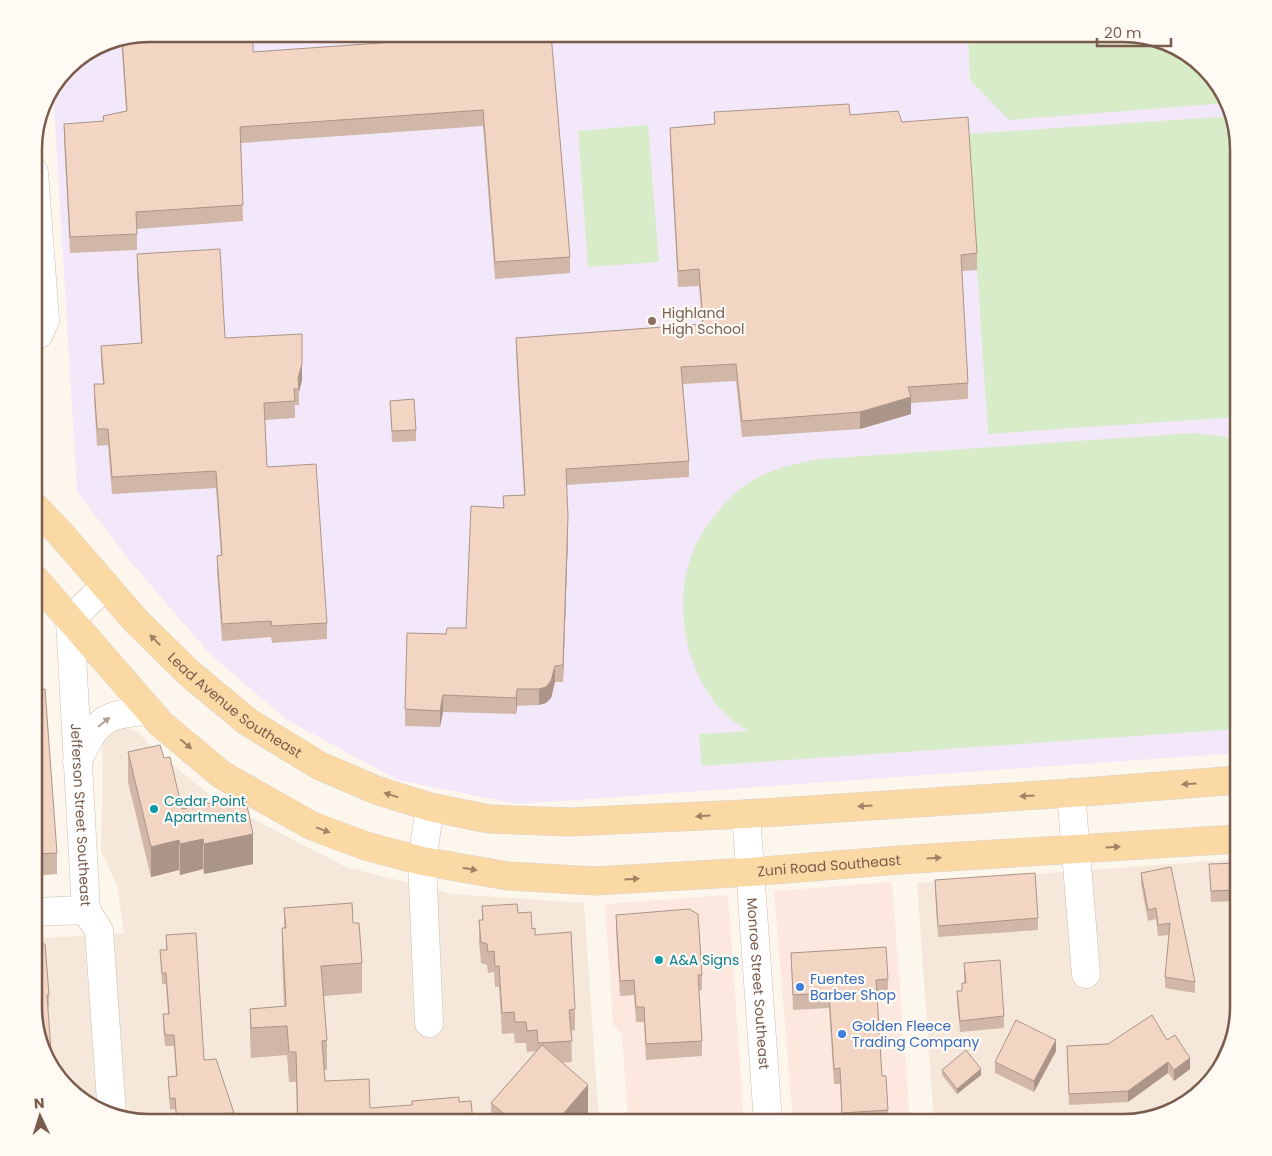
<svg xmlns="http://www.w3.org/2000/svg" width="1272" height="1156" viewBox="0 0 1272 1156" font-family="Poppins,sans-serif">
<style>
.residential{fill:#f5e8da}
.commercial{fill:#fde8e0}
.education{fill:#f3e8fa}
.green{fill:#d8ecc9}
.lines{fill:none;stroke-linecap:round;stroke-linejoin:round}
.minor-casing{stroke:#d1beb0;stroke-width:29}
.major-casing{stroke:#dad1cd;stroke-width:29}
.minor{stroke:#fff;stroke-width:28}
.major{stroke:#fbd9a5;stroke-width:28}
.wall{fill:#d1b7a8}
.shaded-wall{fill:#aa9588}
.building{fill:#f3d5c3;stroke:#aa9588}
.oneway{fill:#a18267}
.oneway2{fill:#af9d94}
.education-dot{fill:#8d6e63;stroke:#fffaf3;stroke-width:2}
.culture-dot{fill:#0f9aa8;stroke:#fffaf3;stroke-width:2}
.shop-dot{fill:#3f7fe0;stroke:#fffaf3;stroke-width:2}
.labels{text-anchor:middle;stroke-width:4.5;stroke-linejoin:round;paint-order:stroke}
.education-label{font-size:14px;fill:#785e54;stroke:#fffaf3;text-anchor:start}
.street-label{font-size:14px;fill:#7a5c4d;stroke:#fffaf3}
.culture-label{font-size:14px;fill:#0d838f;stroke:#fffaf3;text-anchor:start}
.shop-label{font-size:14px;fill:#366cbe;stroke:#fffaf3;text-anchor:start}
.rim{fill:none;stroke:#7a5c4d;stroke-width:2.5}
</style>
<rect width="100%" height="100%" fill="#fdf6ec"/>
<g class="residential">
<path d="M124,726L138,732L153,749L215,799L346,867L453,894L584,903L599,1122H149L105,1113L68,1089L43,1051L34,1014V939L124,933L117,885L101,851L103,764L102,746L108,733Z"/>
<path d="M1238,859V1014L1229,1051L1205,1088L1167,1113L1122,1122H934L917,883Z"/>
</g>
<g class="commercial">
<path d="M892,882L910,1122H793L774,891Z"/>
<path d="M728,895L744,1122H628L622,1035L613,1024L605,904Z"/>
</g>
<path class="education" d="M150,34H1123L1167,43L1204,67L1229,105L1238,150V753L518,804L398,780L287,720L210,654L129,560L77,492L53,90L73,63L106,42Z"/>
<g class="green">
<path d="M968,34H1123L1167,43L1204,67L1228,103L1009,120L970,80Z"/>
<path d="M1232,116L1238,150V417L988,434L968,134Z"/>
<path d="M648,125L659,262L588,267L578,131Z"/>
<path d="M1193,433L1226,437L1238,441V729L702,766L699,734L748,731C743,727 737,724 732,720C684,680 669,599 697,543C707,523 722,505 739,490C761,471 792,464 820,459Z"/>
</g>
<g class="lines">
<defs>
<g id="minor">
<path d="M34,336L39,334L45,320L34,172"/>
<path id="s1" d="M105,586L70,620L86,910L99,931L112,1115"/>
<path d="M77,762C98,719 102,714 150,711"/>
<path d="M1071,793L1086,974"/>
<path id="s2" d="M746,814L768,1122"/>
<path d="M34,912L86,910"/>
<path d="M429,1023L422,861L430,807"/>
</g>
<g id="major">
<path id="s3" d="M34,506L59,532L136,621L189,673L248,722L320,766L376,790L430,807L489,819L569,822L746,814L1071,793L1238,780"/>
<path id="s4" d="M34,578L161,724L222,775L312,826L366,846L422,861L508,876L595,881L750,872L899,860L1238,839"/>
</g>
</defs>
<use href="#minor" class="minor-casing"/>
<use href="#major" class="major-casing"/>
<use href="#minor" class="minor"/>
<use href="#major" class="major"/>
</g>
<g class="wall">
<path d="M150,34L245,39L253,52L477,36V34H551L570,257V273L495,279L483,126L241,143L243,221L137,229V250L70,253L64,140V124L103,121V116L126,111L121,39Z"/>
<path d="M714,112L850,115L902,122L977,253V270L962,271L968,383V399L911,403V414L860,429L742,437L736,381L683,384L689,461V477L566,485L568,534L563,682H555L551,698L546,703L539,705L517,706L516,714L443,712L440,727L405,726V709L446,634L466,628L503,508V496L524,495L516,354V338L702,324L699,286L678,287L670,144V128L714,124Z"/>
<path d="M137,254L225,338L302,380L299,392V405H295V418L265,420L267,467L327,623V639L272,643L271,637L222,641L217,572V556H221L216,488L112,494L108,445L97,446L94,400V384H103L101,362V346L141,344L137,270Z"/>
<path d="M390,401L416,430V441L392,442Z"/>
<path d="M34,690L57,853V874L34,876Z"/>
<path d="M128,752L164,758L182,809L231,804L253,864L204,874L203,869L180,875L179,870L151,877L128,782Z"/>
<path d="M1238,863V901L1211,902L1209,864Z"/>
<path d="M1171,867L1195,982V993L1165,988V977L1169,935L1158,936L1156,919L1148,921L1141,884V873Z"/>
<path d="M935,880L1038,918V930L938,937L935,891Z"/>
<path d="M482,906L518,913L532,929L575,1009V1030L571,1031L572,1062L562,1063L588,1115L582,1122H491V1103L536,1051L527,1052L526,1043H515L514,1033L502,1034L499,987H495L494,972L488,973L487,965L481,963L479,941V920H482Z"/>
<path d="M284,908L353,923L362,963V993L324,996L327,1040V1070H324L325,1081L370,1108L459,1102L473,1122H297L296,1082H289L287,1055L251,1058L250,1039V1009L284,1006L282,958V928H284Z"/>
<path d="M616,915L702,975V990L699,991L702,1041V1056L646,1060L644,1022H636L634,995L620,996L616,930Z"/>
<path d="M166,935L204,1060L234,1113V1122H176L175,1109L170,1110L168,1077L176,1076L174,1046H165L163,1025V1014H168L166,984H162L160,950H166Z"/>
<path d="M34,944L49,995V1006H48Z"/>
<path d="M791,953L888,979V995H877L882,1076L888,1110V1122H842L840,1084H834L829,1008L793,1010Z"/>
<path d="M964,963L1004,1016V1028L960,1032L957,1002V991H962V983H964Z"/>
<path d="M1167,1040L1190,1069L1174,1081L1168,1073L1128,1102L1069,1105L1067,1046L1108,1044Z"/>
<path d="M1056,1051L1034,1092L995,1073V1062Z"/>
<path d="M1229,1051L1211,1078H1210V1072Z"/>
<path d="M942,1070L981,1075L957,1094L942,1075Z"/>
</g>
<g class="shaded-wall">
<path d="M302,334V380L299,392L298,378Z"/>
<path d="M911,397V414L860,429V412Z"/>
<path d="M568,517V534L563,682V665Z"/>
<path d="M555,666V682L551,698L546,703L539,705V689Z"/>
<path d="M517,689V706L516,714V698Z"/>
<path d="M443,695V712L440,727V711Z"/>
<path d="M253,834V864L204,874V844Z"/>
<path d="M203,839V869L180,875V844Z"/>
<path d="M179,840V870L151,877V847Z"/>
<path d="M1056,1040V1051L1034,1092V1081Z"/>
<path d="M1190,1058V1069L1174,1081V1070Z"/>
<path d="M1168,1062V1073L1128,1102V1091Z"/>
<path d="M981,1069V1075L957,1094V1089Z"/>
<path d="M588,1085V1115L582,1122H556Z"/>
</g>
<g class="building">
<path d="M150,34H245V39L253,37V52L478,36L477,34H551L570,257L495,262L483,110L240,127L243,205L136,212L137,234L70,237L64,124L104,121L103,116L127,111L122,39Z"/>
<path d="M849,104L850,115L898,111L902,122L968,117L977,253L961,255L968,383L908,387L911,397L860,412L742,421L736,364L681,367L689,461L566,469L568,517L563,665L555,666L551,681L546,687L539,689H517L516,698L443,695L440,711L405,709L407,633L446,634L447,628H466L471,506L504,508L503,496L525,495L516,338L703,324L699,269L678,271L670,128L715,124L714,112Z"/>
<path d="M220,249L225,338L302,334V364L298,378L299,389H294L295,401L264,403L267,467L316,464L327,623L272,626L271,621L222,624L217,556L222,555L216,471L112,477L108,429H97L94,384H104L101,346L142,343L137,254Z"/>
<path d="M414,399L416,430L392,431L390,401Z"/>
<path d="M45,689L57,853L34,854V690Z"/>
<path d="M160,745L164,758L170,757L182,809L230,799L231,804L246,801L253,834L204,844L203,839L180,844L179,840L151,847L128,752Z"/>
<path d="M1238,863V890L1211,891L1209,864Z"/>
<path d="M1171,867L1195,982L1165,977L1170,923L1158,925L1156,908L1148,910L1141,873Z"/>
<path d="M1035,873L1038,918L938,926L935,880Z"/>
<path d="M352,903L353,923H359L362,963L321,966L327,1040L322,1041L325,1081L369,1079L370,1108L412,1105V1101L459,1097V1102L471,1101L473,1122H298L296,1052H289L287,1026L251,1028L250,1009L286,1006L282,928H286L284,908Z"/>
<path d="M517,904L518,913L531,912L532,929L535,928V935L571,932L575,1009L569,1010L572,1041L538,1043L537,1030L527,1031L526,1022H515L514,1012L502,1013L499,966H495L494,951L488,952L487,944L481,942L479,920H483L482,906Z"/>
<path d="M689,909L698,914L702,975H698L702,1041L646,1044L644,1007H636L634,980L620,981L616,915Z"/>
<path d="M196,933L204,1060L216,1059L234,1113L207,1114L208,1122H177L175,1098L170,1099L168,1077L177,1076L174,1035H165L163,1014H169L166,973H162L160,950H167L166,935Z"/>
<path d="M34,944H45L49,995H47L52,1065L43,1051L34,1014Z"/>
<path d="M886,947L888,979L876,980L882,1076H886L888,1110L842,1113L840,1068L834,1069L829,993L793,995L791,953Z"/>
<path d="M1000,960L1004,1016L960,1021L957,991H962V983H966L964,963Z"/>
<path d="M1152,1015L1167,1040L1175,1035L1190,1058L1174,1070L1168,1062L1128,1091L1069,1094L1067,1046L1108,1044Z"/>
<path d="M1016,1020L1056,1040L1034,1081L995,1062Z"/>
<path d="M1226,1035L1232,1038L1229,1051L1214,1074L1210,1072Z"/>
<path d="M542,1045L588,1085L556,1122H514L491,1103Z"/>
<path d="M966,1050L981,1069L957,1089L942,1070Z"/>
</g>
<defs><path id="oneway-solid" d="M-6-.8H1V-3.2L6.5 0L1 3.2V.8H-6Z" transform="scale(1.25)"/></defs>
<g class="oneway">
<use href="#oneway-solid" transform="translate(155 640) rotate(-135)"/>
<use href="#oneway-solid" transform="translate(186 744) rotate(40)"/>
<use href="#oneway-solid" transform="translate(1189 784) rotate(176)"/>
<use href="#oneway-solid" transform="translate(391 795) rotate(-163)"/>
<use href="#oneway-solid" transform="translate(1027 796) rotate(176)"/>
<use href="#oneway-solid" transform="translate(865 806) rotate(176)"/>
<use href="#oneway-solid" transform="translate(703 816) rotate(177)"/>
<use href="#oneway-solid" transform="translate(323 830) rotate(20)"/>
<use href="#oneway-solid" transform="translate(1113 847) rotate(-4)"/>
<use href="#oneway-solid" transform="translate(934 858) rotate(-4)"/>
<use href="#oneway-solid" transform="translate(470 869) rotate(10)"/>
<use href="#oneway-solid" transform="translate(632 879) rotate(-3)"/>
</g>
<use class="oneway2" href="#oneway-solid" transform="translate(104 722) rotate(-39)"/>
<circle class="education-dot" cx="652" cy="321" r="5"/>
<g class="culture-dot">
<circle cx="154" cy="809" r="5"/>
<circle cx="659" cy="960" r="5"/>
</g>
<g class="shop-dot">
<circle cx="800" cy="987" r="5"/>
<circle cx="842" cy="1034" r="5"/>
</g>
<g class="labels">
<g class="education-label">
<text x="662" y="318">Highland<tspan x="662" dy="16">High School</tspan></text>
</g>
<g class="street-label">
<text dy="5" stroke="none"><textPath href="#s3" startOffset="284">Lead Avenue Southeast</textPath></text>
<text dy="5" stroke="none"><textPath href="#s1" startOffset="244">Jefferson Street Southeast</textPath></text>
<text dy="5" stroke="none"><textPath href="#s4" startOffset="901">Zuni Road Southeast</textPath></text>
<text dy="5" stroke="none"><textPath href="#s2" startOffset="170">Monroe Street Southeast</textPath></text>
</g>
<g class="culture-label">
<text x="164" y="806">Cedar Point<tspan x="164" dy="16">Apartments</tspan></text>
<text x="669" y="965">A&amp;A Signs</text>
</g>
<g class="shop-label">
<text x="810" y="984">Fuentes<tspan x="810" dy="16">Barber Shop</tspan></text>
<text x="852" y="1031">Golden Fleece<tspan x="852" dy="16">Trading Company</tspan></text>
</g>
</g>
<path d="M0 0H1272V1156H0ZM149 42H1123A107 107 0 0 1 1230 149V1007A107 107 0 0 1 1123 1114H149A107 107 0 0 1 42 1007V149A107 107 0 0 1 149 42Z" fill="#fffaf3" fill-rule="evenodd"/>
<path class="rim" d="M149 42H1123A107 107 0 0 1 1230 149V1007A107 107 0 0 1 1123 1114H149A107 107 0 0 1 42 1007V149A107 107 0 0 1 149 42Z"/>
<g transform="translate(40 1116) rotate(356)" stroke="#fffaf3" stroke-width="4" paint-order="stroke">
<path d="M0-4L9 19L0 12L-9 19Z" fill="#7a5c4d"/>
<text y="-8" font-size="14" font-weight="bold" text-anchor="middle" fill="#7a5c4d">N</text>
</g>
<path d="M1097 38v8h74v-8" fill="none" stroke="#7a5c4d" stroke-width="2.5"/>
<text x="1104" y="38" font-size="15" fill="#7a5c4d" stroke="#fffaf3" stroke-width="4" paint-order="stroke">20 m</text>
</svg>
